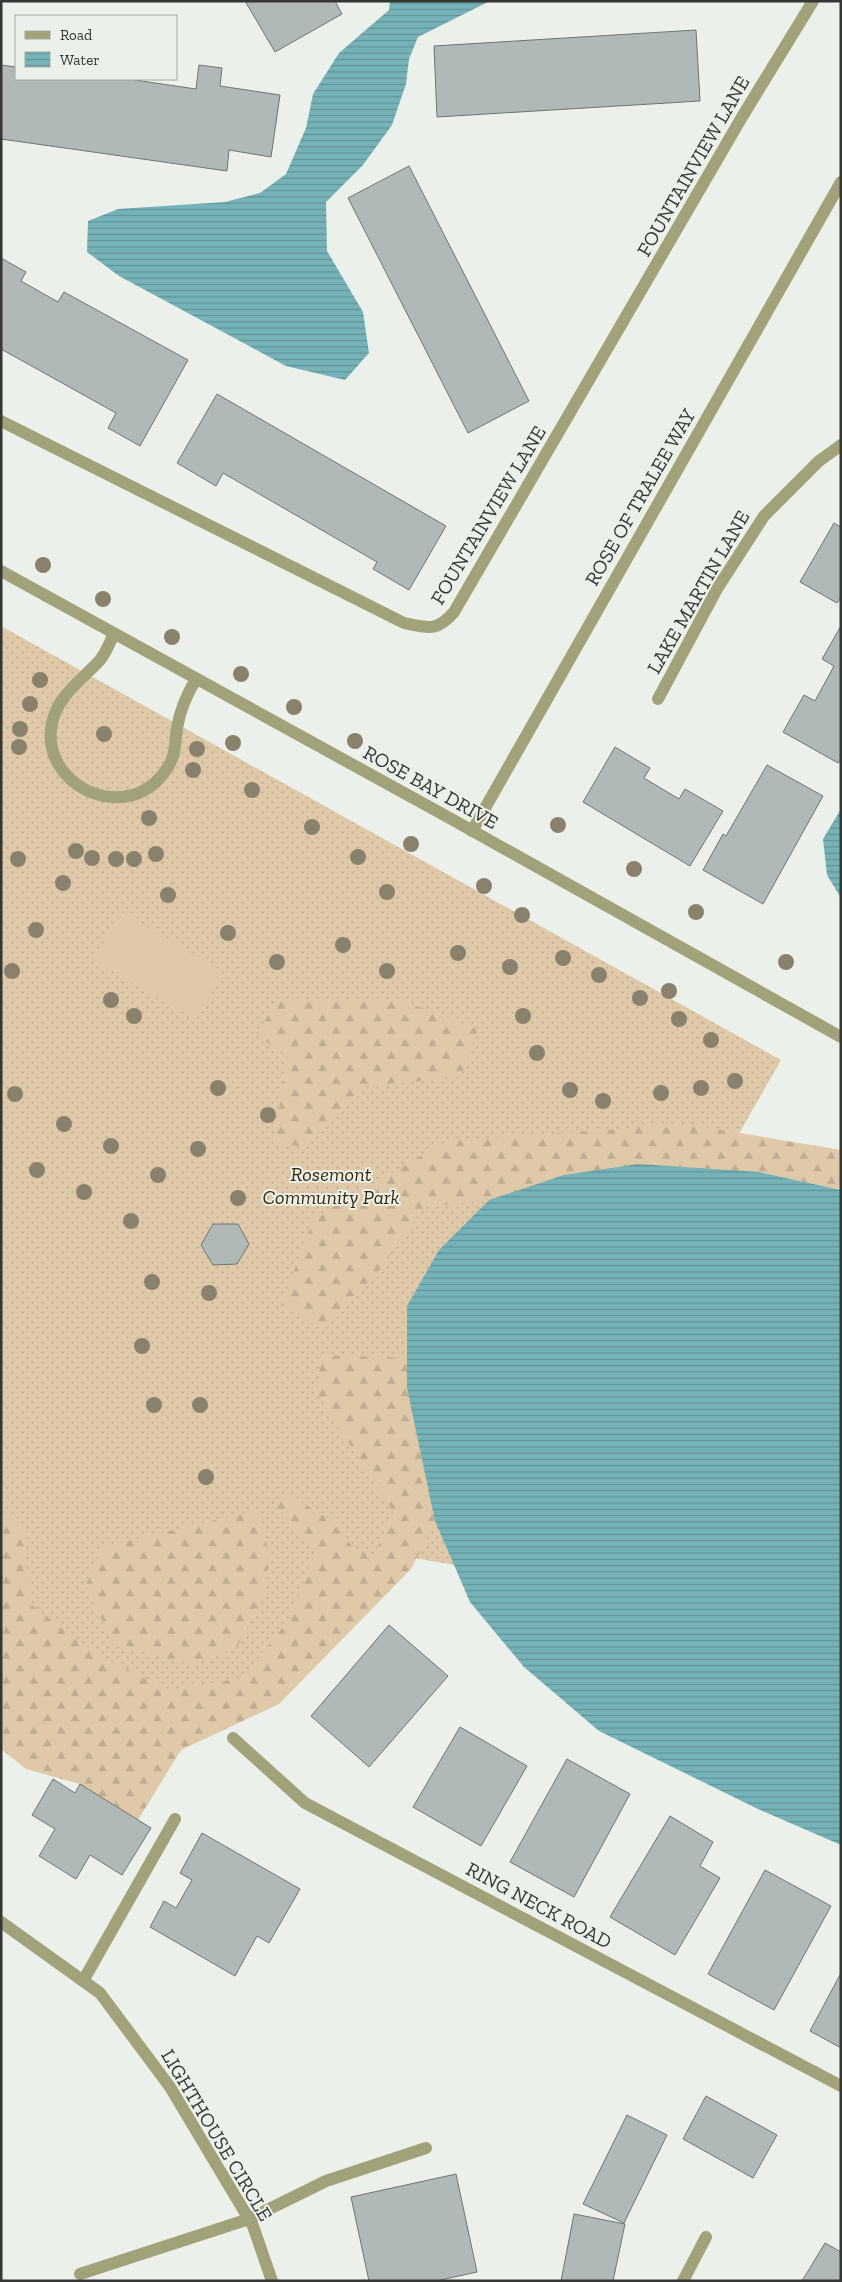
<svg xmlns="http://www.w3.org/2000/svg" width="842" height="2282" viewBox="0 0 842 2282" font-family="'Zilla Slab',serif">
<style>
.grass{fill:url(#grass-dots)}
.forest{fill:url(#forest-firs)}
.garden{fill:#dfc9a8}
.water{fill:url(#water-rules)}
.building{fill:#b0b9b5;stroke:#6d7672}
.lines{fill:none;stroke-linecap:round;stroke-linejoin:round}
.service{stroke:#a2a27a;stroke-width:12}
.minor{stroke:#a2a27a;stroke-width:12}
.tertiary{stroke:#a2a27a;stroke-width:12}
.tree{fill:#89816b}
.labels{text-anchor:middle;stroke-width:4;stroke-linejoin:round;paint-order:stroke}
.street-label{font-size:20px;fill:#353734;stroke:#ebf1ea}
.park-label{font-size:20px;font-style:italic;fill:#382503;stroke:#ebf1ea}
</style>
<defs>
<pattern id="grass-dots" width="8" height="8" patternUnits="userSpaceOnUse" patternTransform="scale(1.25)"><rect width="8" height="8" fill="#dfc9a8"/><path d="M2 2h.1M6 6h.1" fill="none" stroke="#c0ad91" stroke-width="1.8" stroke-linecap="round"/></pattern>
<pattern id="forest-firs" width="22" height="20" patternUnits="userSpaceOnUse" patternTransform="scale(1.25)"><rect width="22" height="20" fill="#dfc9a8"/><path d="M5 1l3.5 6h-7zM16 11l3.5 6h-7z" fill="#c0ad91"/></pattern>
<pattern id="water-rules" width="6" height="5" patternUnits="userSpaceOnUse" patternTransform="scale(1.25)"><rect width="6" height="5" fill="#76b3b8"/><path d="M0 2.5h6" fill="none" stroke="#629296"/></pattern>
</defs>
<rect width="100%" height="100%" fill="#ebf1ea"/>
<path class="grass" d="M1,626L781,1060L490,1571L414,1558L167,1747L1,1654Z"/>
<g class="forest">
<path d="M279,1000H401L478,1029L461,1077L368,1086L306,1147L273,1143L288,1058L256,1034Z"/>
<path d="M686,1124L841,1150V1190L759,1172L564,1175L489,1200L424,1207L375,1276L321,1328L281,1305L314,1218L447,1141Z"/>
<path d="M321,1355L407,1358V1388L435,1521L411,1569L279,1704L181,1750L138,1820L80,1784L26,1769L1,1749V1513L24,1526L30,1604L98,1655L169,1690L242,1678L288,1621L315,1551L275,1504L289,1495L338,1524L354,1550L374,1556L393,1512L317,1393Z"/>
<path d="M256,1510L270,1554L263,1598L236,1649L192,1665L113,1645L86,1585L103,1547Z"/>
</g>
<path class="garden" d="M121,912L223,971L196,1019L93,960Z"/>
<g class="water">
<path d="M390,1H490L418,37L409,59L406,84L392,125L363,165L326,202L327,251L363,312L369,353L345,380L286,366L119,276L87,252L88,221L118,209L225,202L260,193L286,174L306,128L313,94L339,53L389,10Z"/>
<path d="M841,809V898L827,875L823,839Z"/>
<path d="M638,1164L759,1172L841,1190V1845L758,1809L599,1731L524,1667L470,1602L435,1521L407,1388V1306L439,1250L489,1200L564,1175Z"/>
</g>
<g class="building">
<path d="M245,1H335L342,14L275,52Z"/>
<path d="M696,30L700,101L437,117L434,46Z"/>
<path d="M1,65L16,67V79H128L196,89L199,65L222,68L220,86L280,95L271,157L229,150L227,171L1,139Z"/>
<path d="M409,166L529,401L468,433L348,198Z"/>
<path d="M1,258L26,272L21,281L58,302L64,292L188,360L140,446L108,428L116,413L1,349Z"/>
<path d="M217,394L446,526L409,590L373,569L377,562L223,473L216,486L177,463Z"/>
<path d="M834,523L841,527V597L837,603L800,582Z"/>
<path d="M841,626V759L838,763L783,732L804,695L815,701L834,666L822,659Z"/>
<path d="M615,747L650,768L644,778L679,799L685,789L723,811L690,866L583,802Z"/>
<path d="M767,765L823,796L763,904L703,870L723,834L726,836Z"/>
<path d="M213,1224H238L249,1244L237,1264L213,1265L201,1245Z"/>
<path d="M389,1625L448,1676L369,1767L311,1716Z"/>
<path d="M460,1727L527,1766L481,1846L413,1807Z"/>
<path d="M567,1759L630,1794L574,1897L510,1862Z"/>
<path d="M53,1779L75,1793L80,1784L151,1828L122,1875L90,1855L76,1879L39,1856L55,1829L32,1815Z"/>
<path d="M670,1816L713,1842L700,1866L720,1878L675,1955L610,1917Z"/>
<path d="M202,1833L300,1889L269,1943L257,1936L235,1976L150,1927L164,1901L176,1908L192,1880L180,1873Z"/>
<path d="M765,1870L831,1906L774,2010L708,1974Z"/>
<path d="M841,1973V2048L810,2031Z"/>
<path d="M706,2096L777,2135L753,2178L683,2139Z"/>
<path d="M627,2115L667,2135L624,2223L583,2204Z"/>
<path d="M456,2174L477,2272L436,2281H369L351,2197Z"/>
<path d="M574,2214L625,2224L613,2281H561Z"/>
<path d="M825,2243L841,2252V2281H802Z"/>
</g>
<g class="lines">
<g class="service">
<path d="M114,634C110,642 106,653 100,660C82,680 58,695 52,723C39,785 124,825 163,774C177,756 174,748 177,728C180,710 187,694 196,679"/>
<path d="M83,1981L175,1819"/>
<path d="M80,2274L249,2219L326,2181L426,2148"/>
</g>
<g class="minor">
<path d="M1,421L404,623C428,628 437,632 454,612L742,117L813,1"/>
<path d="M658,699L717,589L764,516L819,461L841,445"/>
<path d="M233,1738L305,1803L841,2086"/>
<path d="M1,1922L100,1993L170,2087L253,2226L272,2281"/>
<path d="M683,2281L706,2237"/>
</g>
<g class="tertiary">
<path d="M1,571L455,821L841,1037"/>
<path d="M472,831L841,182"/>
</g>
</g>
<g class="tree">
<circle cx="43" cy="565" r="8"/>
<circle cx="103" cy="599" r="8"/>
<circle cx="172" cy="637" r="8"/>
<circle cx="241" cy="674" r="8"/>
<circle cx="40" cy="680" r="8"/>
<circle cx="30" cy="704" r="8"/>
<circle cx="294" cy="707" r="8"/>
<circle cx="20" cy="729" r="8"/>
<circle cx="104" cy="734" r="8"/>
<circle cx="355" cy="741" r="8"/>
<circle cx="233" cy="743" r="8"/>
<circle cx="19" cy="747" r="8"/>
<circle cx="197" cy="749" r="8"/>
<circle cx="193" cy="770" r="8"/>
<circle cx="252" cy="790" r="8"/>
<circle cx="149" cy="818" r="8"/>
<circle cx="558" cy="825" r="8"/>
<circle cx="312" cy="827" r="8"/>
<circle cx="411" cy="844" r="8"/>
<circle cx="76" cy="851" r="8"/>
<circle cx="156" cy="854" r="8"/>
<circle cx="358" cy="857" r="8"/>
<circle cx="92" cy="858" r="8"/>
<circle cx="18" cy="859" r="8"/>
<circle cx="116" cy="859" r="8"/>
<circle cx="134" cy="859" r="8"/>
<circle cx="634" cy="869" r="8"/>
<circle cx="63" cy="883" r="8"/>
<circle cx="484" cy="886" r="8"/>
<circle cx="387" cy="892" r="8"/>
<circle cx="168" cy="895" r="8"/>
<circle cx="696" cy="912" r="8"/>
<circle cx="522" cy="915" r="8"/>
<circle cx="36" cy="930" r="8"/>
<circle cx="228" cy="933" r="8"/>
<circle cx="343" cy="945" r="8"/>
<circle cx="458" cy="953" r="8"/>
<circle cx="563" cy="958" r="8"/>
<circle cx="277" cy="962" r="8"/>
<circle cx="786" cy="962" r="8"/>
<circle cx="510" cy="967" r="8"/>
<circle cx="12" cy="971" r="8"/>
<circle cx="387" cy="971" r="8"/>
<circle cx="599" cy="975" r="8"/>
<circle cx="669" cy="991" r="8"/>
<circle cx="640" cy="998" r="8"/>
<circle cx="111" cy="1000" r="8"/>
<circle cx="134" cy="1016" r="8"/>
<circle cx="523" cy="1016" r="8"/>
<circle cx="679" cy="1019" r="8"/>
<circle cx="711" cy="1040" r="8"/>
<circle cx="537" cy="1053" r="8"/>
<circle cx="735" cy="1081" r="8"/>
<circle cx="218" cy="1088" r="8"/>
<circle cx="701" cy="1088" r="8"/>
<circle cx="570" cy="1090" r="8"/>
<circle cx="661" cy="1093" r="8"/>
<circle cx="15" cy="1094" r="8"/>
<circle cx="603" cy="1101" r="8"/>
<circle cx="268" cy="1115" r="8"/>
<circle cx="64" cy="1124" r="8"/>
<circle cx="111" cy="1146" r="8"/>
<circle cx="198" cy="1149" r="8"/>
<circle cx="37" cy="1170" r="8"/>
<circle cx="158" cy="1175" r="8"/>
<circle cx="84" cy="1192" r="8"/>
<circle cx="238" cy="1198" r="8"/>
<circle cx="131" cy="1221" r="8"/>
<circle cx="152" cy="1282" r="8"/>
<circle cx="209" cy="1293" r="8"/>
<circle cx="142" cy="1346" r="8"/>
<circle cx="154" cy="1405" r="8"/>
<circle cx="200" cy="1405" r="8"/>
<circle cx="206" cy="1477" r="8"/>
</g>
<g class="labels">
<g class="street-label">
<text transform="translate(693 166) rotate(-60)" y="7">FOUNTAINVIEW LANE</text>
<text transform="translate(640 497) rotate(-60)" y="7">ROSE OF TRALEE WAY</text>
<text transform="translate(488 515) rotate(-59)" y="7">FOUNTAINVIEW LANE</text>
<text transform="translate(698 592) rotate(-60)" y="7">LAKE MARTIN LANE</text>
<text transform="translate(431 787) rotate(29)" y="7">ROSE BAY DRIVE</text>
<text transform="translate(539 1905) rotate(28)" y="7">RING NECK ROAD</text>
<text transform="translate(217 2135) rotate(59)" y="7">LIGHTHOUSE CIRCLE</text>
</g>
<g class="park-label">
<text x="331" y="1181">Rosemont<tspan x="331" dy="23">Community Park</tspan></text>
</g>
</g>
<rect width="842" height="2282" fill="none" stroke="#353734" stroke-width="5"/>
<rect x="15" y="15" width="162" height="65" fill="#ebf1ea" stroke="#a2a7a1"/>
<rect x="25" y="31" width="25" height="8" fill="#a2a27a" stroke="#a2a7a1"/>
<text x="60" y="40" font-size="15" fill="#353734">Road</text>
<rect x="25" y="52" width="25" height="15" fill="url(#water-rules)" stroke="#a2a7a1"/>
<text x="60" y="65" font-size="15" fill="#353734">Water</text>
</svg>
